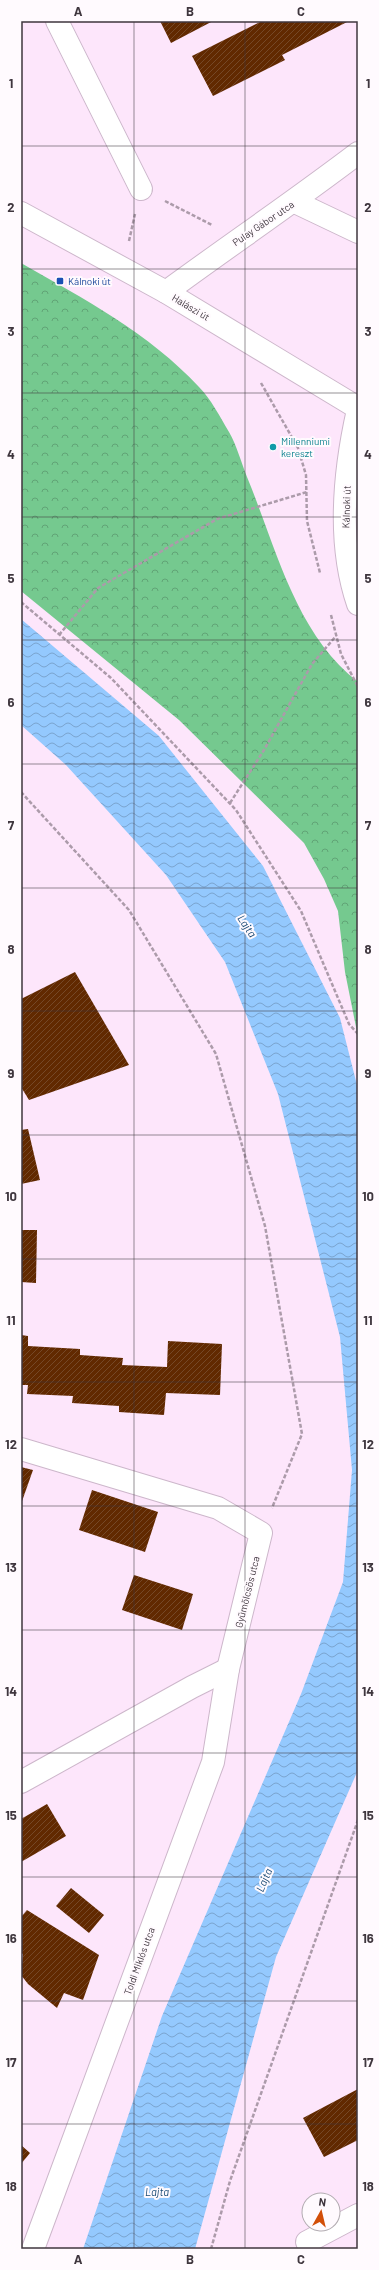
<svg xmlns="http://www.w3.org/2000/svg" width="379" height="2270" viewBox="0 0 379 2270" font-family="Barlow,sans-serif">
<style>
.forest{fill:url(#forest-crowns)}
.water{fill:url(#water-waves)}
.building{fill:url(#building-hatch)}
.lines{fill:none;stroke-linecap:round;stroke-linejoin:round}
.minor-casing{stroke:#cdb7cb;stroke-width:24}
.major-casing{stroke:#cdb7cb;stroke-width:24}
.path{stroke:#ac9baa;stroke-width:2.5;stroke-dasharray:4 2;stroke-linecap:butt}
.minor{stroke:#fff;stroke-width:22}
.major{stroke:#fff;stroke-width:22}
.grid{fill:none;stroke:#3f363e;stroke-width:1;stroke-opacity:0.55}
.transit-dot{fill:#1a4fb4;stroke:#fffafe;stroke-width:1.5}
.culture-dot{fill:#0f9aa8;stroke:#fffafe;stroke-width:1.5}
.labels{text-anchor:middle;stroke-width:4;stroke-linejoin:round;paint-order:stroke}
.street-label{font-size:10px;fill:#3f363e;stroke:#fffafe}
.transit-label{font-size:10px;fill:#164399;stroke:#fffafe;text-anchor:start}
.culture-label{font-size:10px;fill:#0d838f;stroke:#fffafe;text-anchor:start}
.water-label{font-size:11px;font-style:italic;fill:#1b4b75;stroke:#fffafe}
.neatline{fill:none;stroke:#3f363e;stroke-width:1.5}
.grid-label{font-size:13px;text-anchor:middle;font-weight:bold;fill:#3f363e}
</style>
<defs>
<pattern id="forest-crowns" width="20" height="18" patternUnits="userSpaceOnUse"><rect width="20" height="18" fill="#75c98f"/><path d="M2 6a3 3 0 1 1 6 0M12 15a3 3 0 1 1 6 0" fill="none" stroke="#61a476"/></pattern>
<pattern id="water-waves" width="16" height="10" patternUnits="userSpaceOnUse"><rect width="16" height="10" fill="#94c9fe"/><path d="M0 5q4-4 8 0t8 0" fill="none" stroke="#7aa4cf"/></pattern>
<pattern id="building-hatch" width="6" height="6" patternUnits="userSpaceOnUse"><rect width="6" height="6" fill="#612900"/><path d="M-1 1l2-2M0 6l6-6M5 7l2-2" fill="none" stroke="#754827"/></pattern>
</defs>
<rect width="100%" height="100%" fill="#fde6fb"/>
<path class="forest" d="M21,263C84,299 149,333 199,387C211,399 220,417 229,432C237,446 241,462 247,477C276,547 295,633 358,682V1037L345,972L338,911L324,879L304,843L179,720L21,591Z"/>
<path class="water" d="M21,619L159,736L263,866L340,1018L358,1089V1770L276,1957L195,2249H83L162,2016L301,1694L343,1582L352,1470L340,1337L278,1094L225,962L166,875L66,765L21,725Z"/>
<g class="building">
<path d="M160,21H213L171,43Z"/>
<path d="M262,21H349L282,55L285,60L213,96L192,56Z"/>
<path d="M75,972L129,1065L29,1100L21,1087V999Z"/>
<path d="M28,1129L40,1180L21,1184V1130Z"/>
<path d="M21,1230H37L36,1283L21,1282Z"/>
<path d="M21,1335L28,1336V1346L80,1349V1355L123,1358L122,1365L167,1367L168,1341L222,1344L220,1395L166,1393L164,1415L119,1412V1406L72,1403L73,1396L27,1394L28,1385H21Z"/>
<path d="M21,1467L33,1470L21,1504Z"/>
<path d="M92,1490L158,1512L145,1552L79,1530Z"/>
<path d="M134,1575L193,1594L182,1630L122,1610Z"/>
<path d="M47,1804L66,1836L21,1862V1819Z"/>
<path d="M71,1888L104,1915L89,1933L56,1906Z"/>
<path d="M27,1910L99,1955L83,2000L64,1993L57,2008L28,1984L21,1975L23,1954L21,1953V1917Z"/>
<path d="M358,2089V2140L324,2157L303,2118Z"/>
<path d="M21,2145L30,2153L21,2164Z"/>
</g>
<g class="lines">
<defs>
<g id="minor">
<path d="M57,21L141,189"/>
<path d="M295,202L358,232"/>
<path d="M166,292C230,245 295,201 358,153"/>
<path d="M358,410C344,472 337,543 358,604"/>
<path d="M21,1449L218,1508L261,1533L228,1669L213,1762L33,2249"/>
<path d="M21,1782L192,1687L228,1669"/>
<path d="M307,2242L358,2215"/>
</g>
<path id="major" d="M21,213L166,292L358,408"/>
</defs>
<use href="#minor" class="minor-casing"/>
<use href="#major" class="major-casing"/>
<g class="path">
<path d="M165,201L212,225"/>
<path d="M129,241L135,214"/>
<path d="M261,383L298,448L306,475L307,521L320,573"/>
<path d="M21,602L111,678L236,810L301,911L349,1024L358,1034"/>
<path d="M331,615L341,654L358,687"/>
<path d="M59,635L98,588L217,519L307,492"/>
<path d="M21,792L129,910L216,1054L265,1226L302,1434L272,1508"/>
<path d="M230,803L264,750L312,664L336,636"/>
<path d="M211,2249L230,2181L358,1820"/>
</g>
<use href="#minor" class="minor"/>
<use href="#major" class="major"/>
</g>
<path class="grid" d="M134,21V2249M245,21V2249M21,146H358M21,269H358M21,393H358M21,517H358M21,640H358M21,764H358M21,888H358M21,1011H358M21,1135H358M21,1259H358M21,1382H358M21,1506H358M21,1630H358M21,1753H358M21,1877H358M21,2001H358M21,2124H358"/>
<rect class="transit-dot" x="56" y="277" width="8" height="8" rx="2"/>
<circle class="culture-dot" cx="273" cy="447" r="4"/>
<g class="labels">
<g class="street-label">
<text transform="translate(263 223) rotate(-34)" y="4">Pulay Gábor utca</text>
<text transform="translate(191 307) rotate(31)" y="4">Halászi út</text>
<text transform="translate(346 507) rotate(-88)" y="4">Kálnoki út</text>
<text transform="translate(247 1592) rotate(-76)" y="4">Gyümölcsös utca</text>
<text transform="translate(139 1961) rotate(-70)" y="4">Toldi Miklós utca</text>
</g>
<g class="transit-label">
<text x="68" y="285">Kálnoki út</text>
</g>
<g class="culture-label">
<text x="281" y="445">Millenniumi<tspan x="281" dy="12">kereszt</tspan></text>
</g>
<g class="water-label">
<text transform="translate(247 926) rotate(56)" y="4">Lajta</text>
<text transform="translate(264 1880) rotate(-67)" y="4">Lajta</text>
<text x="157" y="2196">Lajta</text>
</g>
</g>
<rect width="379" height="2270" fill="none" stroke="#fffafe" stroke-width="44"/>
<g transform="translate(321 2212) rotate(8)"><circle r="19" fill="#fffafe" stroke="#b2acb1"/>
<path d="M0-3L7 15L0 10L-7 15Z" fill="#d24e08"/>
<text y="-6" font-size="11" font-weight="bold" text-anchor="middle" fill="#3f363e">N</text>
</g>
<rect x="22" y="22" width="335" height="2226" class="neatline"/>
<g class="grid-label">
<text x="78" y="16">A</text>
<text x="190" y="16">B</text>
<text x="301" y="16">C</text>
<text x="11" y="88">1</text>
<text x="368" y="88">1</text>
<text x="11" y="212">2</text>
<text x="368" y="212">2</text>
<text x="11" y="336">3</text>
<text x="368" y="336">3</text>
<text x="11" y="459">4</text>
<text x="368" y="459">4</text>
<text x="11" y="583">5</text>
<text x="368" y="583">5</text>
<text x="11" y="707">6</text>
<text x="368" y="707">6</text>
<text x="11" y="830">7</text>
<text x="368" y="830">7</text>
<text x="11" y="954">8</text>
<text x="368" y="954">8</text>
<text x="11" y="1078">9</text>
<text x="368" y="1078">9</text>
<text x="11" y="1201">10</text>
<text x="368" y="1201">10</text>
<text x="11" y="1325">11</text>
<text x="368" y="1325">11</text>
<text x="11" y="1449">12</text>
<text x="368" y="1449">12</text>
<text x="11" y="1572">13</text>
<text x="368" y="1572">13</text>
<text x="11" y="1696">14</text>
<text x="368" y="1696">14</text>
<text x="11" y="1820">15</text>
<text x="368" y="1820">15</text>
<text x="11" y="1943">16</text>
<text x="368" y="1943">16</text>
<text x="11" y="2067">17</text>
<text x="368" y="2067">17</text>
<text x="11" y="2191">18</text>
<text x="368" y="2191">18</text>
<text x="78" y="2264">A</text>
<text x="190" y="2264">B</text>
<text x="301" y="2264">C</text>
</g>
</svg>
